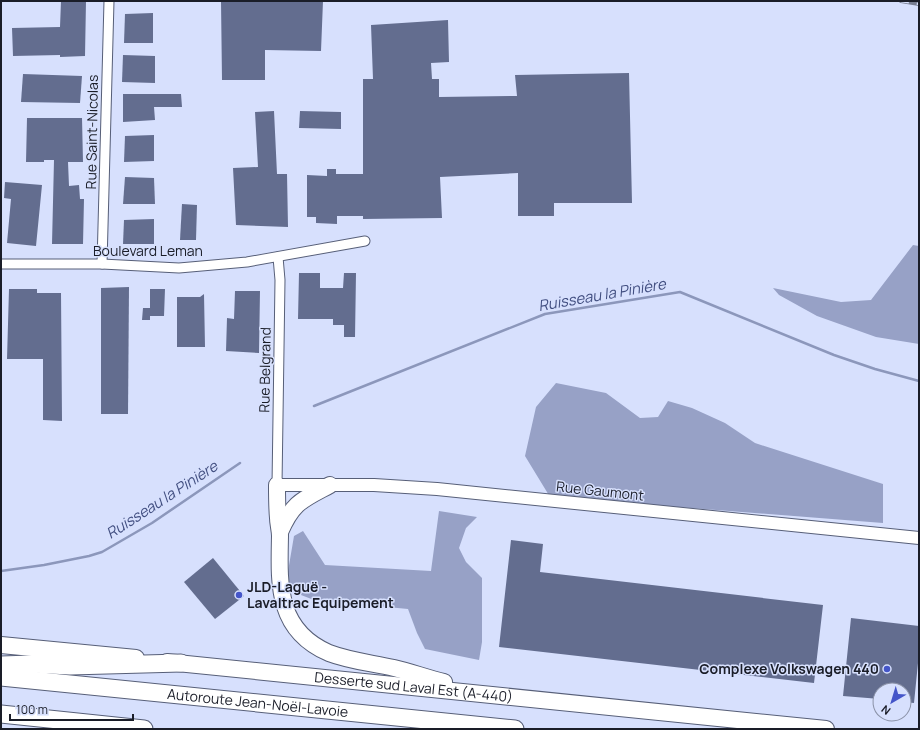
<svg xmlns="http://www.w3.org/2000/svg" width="920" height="730" viewBox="0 0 920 730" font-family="Manrope,sans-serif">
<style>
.forest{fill:#97a1c6}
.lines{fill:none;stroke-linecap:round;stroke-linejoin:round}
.stream{stroke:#8c97bb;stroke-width:2.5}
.building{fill:#636d8f}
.minor-casing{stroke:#575f78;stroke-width:11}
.tertiary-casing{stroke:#575f78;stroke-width:14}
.trunk-casing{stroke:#575f78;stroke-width:18}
.motorway-casing{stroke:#575f78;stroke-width:19}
.minor{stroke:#fff;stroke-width:9}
.tertiary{stroke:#fff;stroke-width:12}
.trunk{stroke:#fff;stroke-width:16}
.motorway{stroke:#fff;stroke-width:17}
.rail-casing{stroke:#777d91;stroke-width:4}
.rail{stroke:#d7e0fd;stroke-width:2.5;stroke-dasharray:8;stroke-linecap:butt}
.poi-dot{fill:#4455c9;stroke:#d7e0fd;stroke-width:1.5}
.labels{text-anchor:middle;stroke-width:3;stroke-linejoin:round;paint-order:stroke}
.street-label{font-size:14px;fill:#1a1d28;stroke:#d7e0fd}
.poi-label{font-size:14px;font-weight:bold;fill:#1a1d28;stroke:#d7e0fd;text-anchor:start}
.water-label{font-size:15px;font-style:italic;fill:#424f81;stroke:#d7e0fd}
</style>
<rect width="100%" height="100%" fill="#d7e0fd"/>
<g class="forest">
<path d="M913,245L919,246V344L876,337L817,316L779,295L773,288L841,302L871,300Z"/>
<path d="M556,383L606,393L640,418L658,417L668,401L692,408L725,423L755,443L883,484V523L550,497L525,456L536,407Z"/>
<path d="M439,511L477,517L466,528L459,548L466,562L482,578V642L479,660L425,649L417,633L408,609L314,600L301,595L297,586L286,583L294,536L303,531L325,565L431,571Z"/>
</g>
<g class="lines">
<g class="stream">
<path d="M314,406L545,314L680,292L834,355L875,369L919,381"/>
<path d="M1,571L44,565L89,556L102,552L152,523L240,463"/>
</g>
</g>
<g class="building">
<path d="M61,1H86L85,56L60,57V55L13,56L12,28L60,27Z"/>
<path d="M221,1H323L321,51L265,50V80H222Z"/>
<path d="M153,13V43H124L125,14Z"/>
<path d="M448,20L449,62L431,63L432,79H439V97L517,96L515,75L629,73L632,203H554V216H518V173L440,177L442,218L363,219V216H337V224L316,223V217H307V175L327,176V169H336V174H363V79H373L371,25Z"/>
<path d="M123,55L155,56V83L122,82Z"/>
<path d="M23,74L82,76L80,103L21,102Z"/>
<path d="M123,94H181L182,107H154L155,120L123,122Z"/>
<path d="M274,111L277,174H287L288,227L236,225L233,168L258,167L255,112Z"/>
<path d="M300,111L341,112V129L299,128Z"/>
<path d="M27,118H82L83,162H68L69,186L79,185L80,199H84L83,244H52L54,160H44V162H26Z"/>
<path d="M154,135V161L124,162L125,136Z"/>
<path d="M125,177L154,178L155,204H123Z"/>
<path d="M5,182L42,185L36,246L7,243L11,199L4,198Z"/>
<path d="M182,204L197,205L196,240H180Z"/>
<path d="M154,219V244H123L124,220Z"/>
<path d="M299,273H320V288H343L344,273H356L355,337H344V325H333V319H298Z"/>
<path d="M129,287L128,414H101V288Z"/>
<path d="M9,289H37V293H61L62,421L43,420V359H7Z"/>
<path d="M150,289H165L164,316H150V320H142L143,308H150Z"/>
<path d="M235,291H260L259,353L226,351L227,318L234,319Z"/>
<path d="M204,294L205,347H177V297H200Z"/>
<path d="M511,540L543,544L540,572L823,605L814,683L499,647Z"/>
<path d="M213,558L244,596L215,619L184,582Z"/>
<path d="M851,618L919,626V653L914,703L904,702V690H880V699L843,696Z"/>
</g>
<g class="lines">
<defs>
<g id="minor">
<path d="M1,264H102L179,268L247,262L365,241"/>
<path d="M102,264L109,1"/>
<path d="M277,485L280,280L278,257"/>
</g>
<path id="tertiary" d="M277,485H374L437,489L919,538"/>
<g id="trunk">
<path d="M277,485C277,496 277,507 278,518C278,524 280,530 280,536C279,584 276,630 329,653C350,661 372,663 394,668C411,672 427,678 444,682"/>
<path d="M280,532C293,502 302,500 330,485"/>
<path d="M1,645L136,658"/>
<path id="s1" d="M167,662L826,729"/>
</g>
<g id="motorway">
<path d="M1,665L32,664L70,666L181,663"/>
<path id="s2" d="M1,677L515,729"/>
<path d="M1,714L144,729"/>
</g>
</defs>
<use href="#minor" class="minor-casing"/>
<use href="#tertiary" class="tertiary-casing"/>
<use href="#trunk" class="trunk-casing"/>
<use href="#motorway" class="motorway-casing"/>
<use href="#minor" class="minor"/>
<use href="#tertiary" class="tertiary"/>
<use href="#trunk" class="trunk"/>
<use href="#motorway" class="motorway"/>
<defs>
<path id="rail" d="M901,1L919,4"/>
</defs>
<use href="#rail" class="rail-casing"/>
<use href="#rail" class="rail"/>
</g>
<g class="poi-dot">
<circle cx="239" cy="595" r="4"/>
<circle cx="887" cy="669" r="4"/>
</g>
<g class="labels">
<g class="street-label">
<text transform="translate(92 132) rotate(-89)" y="5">Rue Saint-Nicolas</text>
<text x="148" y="256">Boulevard Leman</text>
<text transform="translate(265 370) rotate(-89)" y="5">Rue Belgrand</text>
<text transform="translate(600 491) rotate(6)" y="5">Rue Gaumont</text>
<text dy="5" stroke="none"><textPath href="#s1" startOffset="248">Desserte sud Laval Est (A-440)</textPath></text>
<text dy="5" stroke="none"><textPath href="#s2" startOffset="258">Autoroute Jean-Noël-Lavoie</textPath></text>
</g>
<g class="poi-label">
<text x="247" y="592">JLD-Laguë -<tspan x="247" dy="16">Lavaltrac Equipement</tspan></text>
<text x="879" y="674" text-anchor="end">Complexe Volkswagen 440</text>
</g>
<g class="water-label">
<text transform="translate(602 295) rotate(-10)" y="5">Ruisseau la Pinière</text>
<text transform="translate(162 500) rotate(-33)" y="5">Ruisseau la Pinière</text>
</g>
</g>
<rect width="920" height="730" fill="none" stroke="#1a1d28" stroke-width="4"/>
<g transform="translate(892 702) rotate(218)"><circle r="19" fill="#d7e0fd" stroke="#8b92a8"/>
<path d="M0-3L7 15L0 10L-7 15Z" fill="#4455c9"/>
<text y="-6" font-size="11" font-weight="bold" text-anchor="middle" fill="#1a1d28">N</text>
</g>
<path d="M10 714v6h123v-6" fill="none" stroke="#1a1d28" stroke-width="2"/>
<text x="16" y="714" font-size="12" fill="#1a1d28" stroke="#d7e0fd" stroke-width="3" paint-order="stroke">100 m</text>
</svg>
